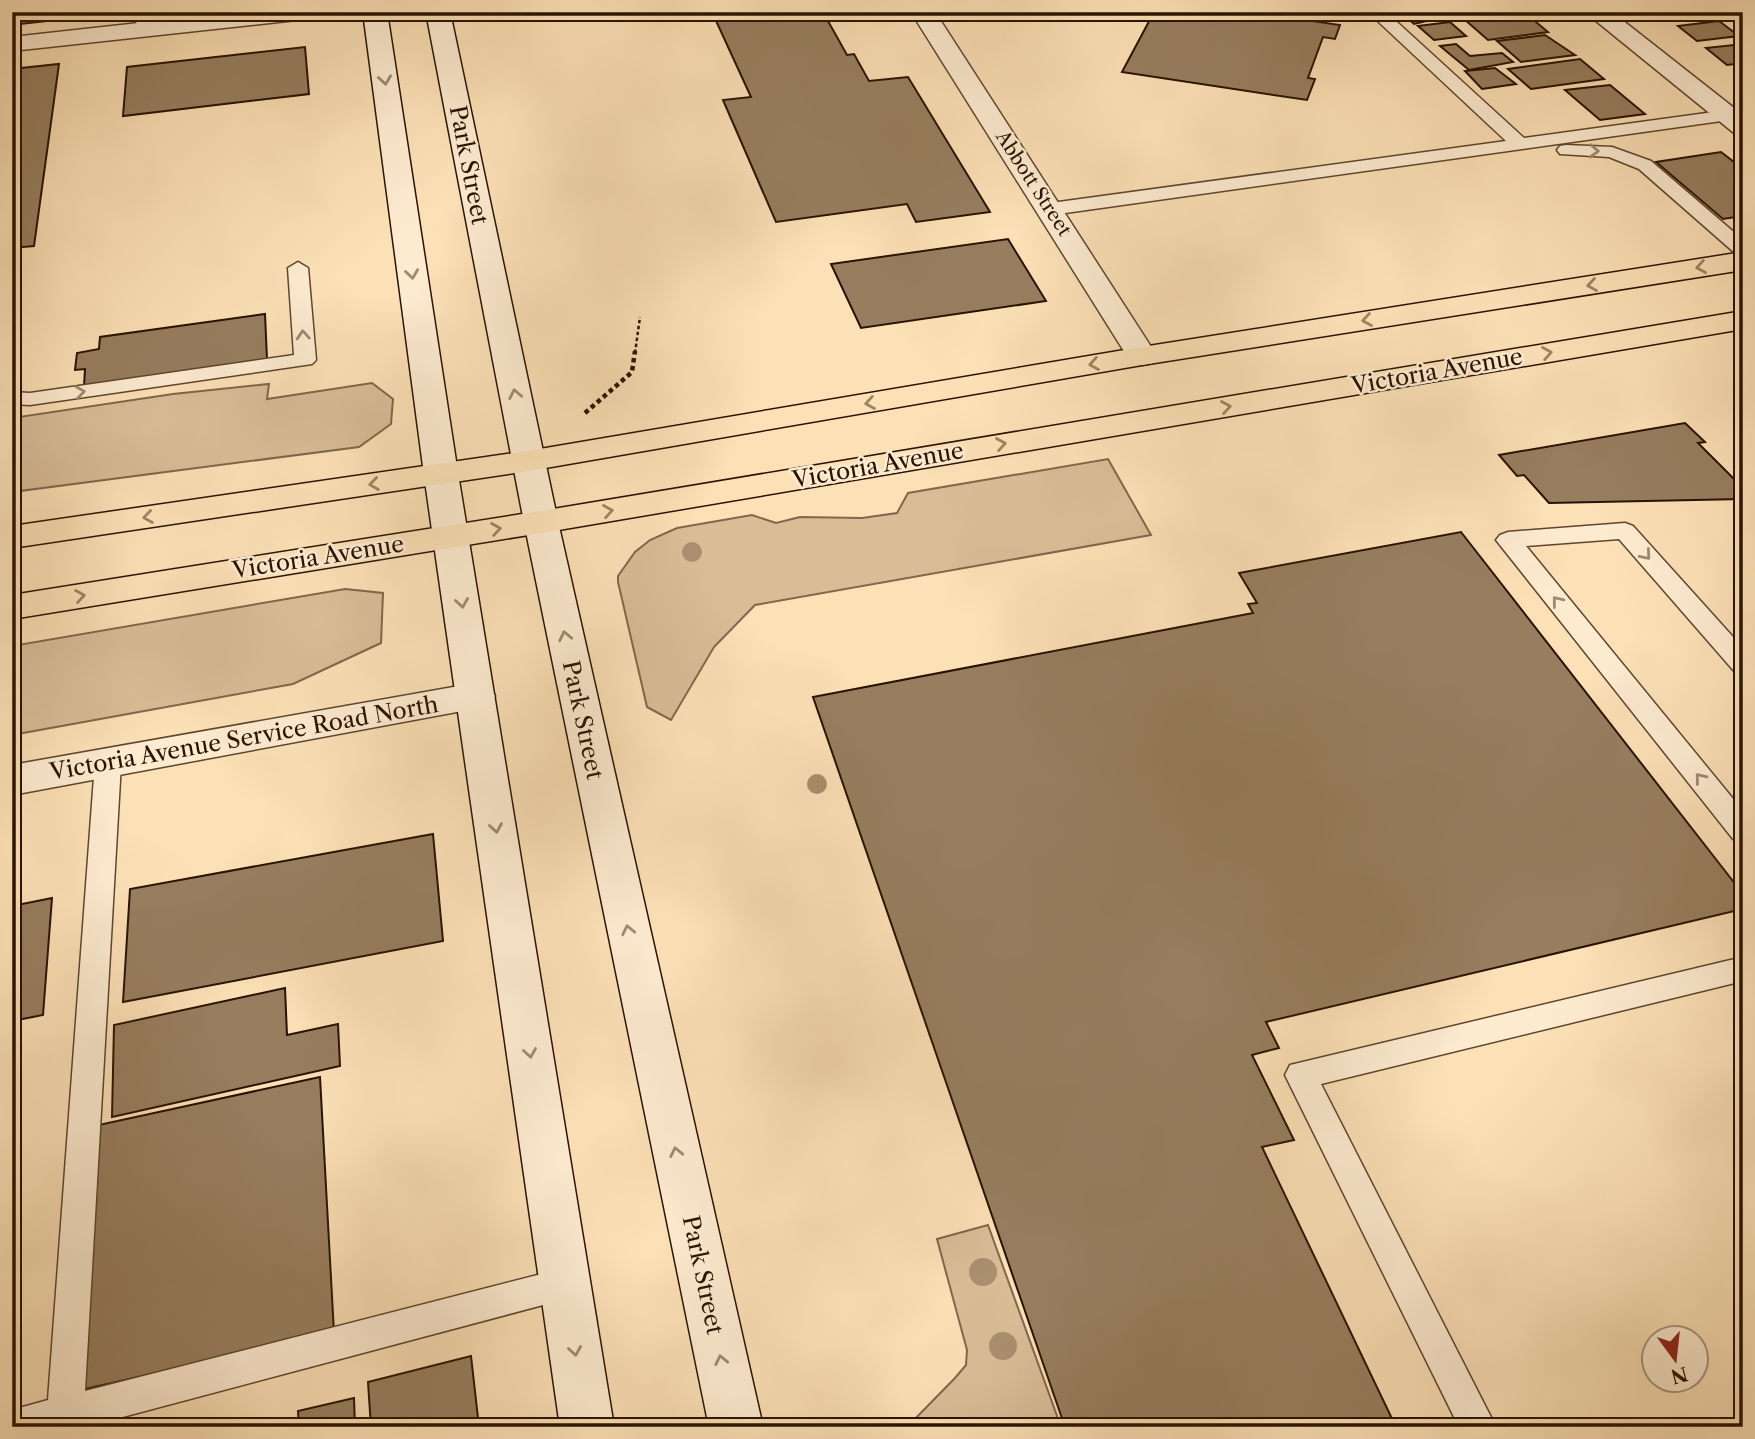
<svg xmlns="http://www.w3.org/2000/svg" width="1755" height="1439" viewBox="0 0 1755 1439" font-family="'Libre Caslon Text',serif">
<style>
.green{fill:#d8bd97;stroke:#80684c;stroke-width:2}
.building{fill:#977e5f;stroke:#291300;stroke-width:2}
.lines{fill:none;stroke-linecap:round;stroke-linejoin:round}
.service-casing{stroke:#5e462e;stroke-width:3}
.minor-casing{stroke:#5e462e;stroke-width:3}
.tertiary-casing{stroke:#5e462e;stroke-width:3}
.secondary-casing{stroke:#291300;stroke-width:3}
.primary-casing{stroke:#291300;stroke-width:3}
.path-far1{stroke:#291300;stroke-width:2.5;stroke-dasharray:3.5 2.5;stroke-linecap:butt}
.path{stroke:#291300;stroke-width:4.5;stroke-dasharray:4.5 3.5;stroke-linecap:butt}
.service{fill:#fdebd0;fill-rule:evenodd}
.minor{fill:#fdebd0;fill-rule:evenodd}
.tertiary{fill:#fdebd0;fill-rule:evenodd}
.secondary{fill:#fdebd0;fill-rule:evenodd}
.primary{fill:#fce0b6;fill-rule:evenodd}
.tree{fill:#aa906f}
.oneway{stroke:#9e8a72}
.oneway2{stroke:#9d8464}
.labels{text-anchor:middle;stroke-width:5;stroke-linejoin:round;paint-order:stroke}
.far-street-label{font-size:19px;fill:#291300;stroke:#fdebd0}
.street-label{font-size:23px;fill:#291300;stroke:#fdebd0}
</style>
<rect width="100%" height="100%" fill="#fce0b6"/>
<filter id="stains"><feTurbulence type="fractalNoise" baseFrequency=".00286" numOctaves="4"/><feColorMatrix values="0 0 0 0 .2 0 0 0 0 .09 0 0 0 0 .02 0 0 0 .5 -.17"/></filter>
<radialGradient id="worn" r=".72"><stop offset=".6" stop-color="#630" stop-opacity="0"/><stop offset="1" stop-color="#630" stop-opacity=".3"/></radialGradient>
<g class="green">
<path d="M372,383L393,399L391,424L359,447L12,492V418L173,394L269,384L267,399Z"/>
<path d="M1108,459L1151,535L755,605L714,647L671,720L647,707L618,582V576L635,552L650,540L677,528L752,515L776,523L800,517L862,518L897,513L908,493Z"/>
<path d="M345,589L383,593L381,643L293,684L12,735V646Z"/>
<path d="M988,1225L1061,1427H907L955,1378L966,1365L967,1350L937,1239Z"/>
</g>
<g class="building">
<path d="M12,12H47L46,21L12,25Z"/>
<path d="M712,12H823L847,55L854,54L869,81L908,77L990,212L916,222L907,204L776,222L723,100L751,97Z"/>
<path d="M1154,12H1251L1340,25L1335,39L1323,37L1308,78L1315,79L1307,100L1122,72Z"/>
<path d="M1401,12H1433L1440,18L1414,24Z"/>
<path d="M1524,12L1548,32L1488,40L1464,19Z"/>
<path d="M1719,21L1739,36L1697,41L1678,26Z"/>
<path d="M1450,22L1466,36L1434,40L1418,26Z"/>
<path d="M1545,35L1575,55L1521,62L1497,41Z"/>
<path d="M1456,44L1470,56L1502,53L1513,62L1469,70L1440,46Z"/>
<path d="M1743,44V63L1727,65L1706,48Z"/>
<path d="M305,47L309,94L123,116L127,67Z"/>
<path d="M1580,59L1604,79L1531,89L1508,69Z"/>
<path d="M59,64L34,246L12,248V69Z"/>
<path d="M1495,68L1516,84L1482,89L1465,71Z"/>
<path d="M1610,85L1645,114L1600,120L1565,90Z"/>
<path d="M1721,152L1743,169V216L1723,219L1656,162Z"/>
<path d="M1008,239L1046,301L861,328L831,264Z"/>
<path d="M265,314L267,359L84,386L85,369L75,370L77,353L99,349L100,337Z"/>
<path d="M1685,423L1705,442L1698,443L1743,488V499L1549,503L1524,475L1517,476L1499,455Z"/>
<path d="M1461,532L1743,894V909L1266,1022L1279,1048L1252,1055L1294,1140L1262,1147L1396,1427H1065L813,697L1253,613L1248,604L1257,603L1239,573Z"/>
<path d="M433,834L443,941L123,1002L130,889Z"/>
<path d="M52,898L43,1015L12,1021V906Z"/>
<path d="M285,988L287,1035L338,1024L340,1066L112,1117L114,1025Z"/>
<path d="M320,1077L334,1333L81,1390L94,1126Z"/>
<path d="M471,1356L479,1427H371L368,1382Z"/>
<path d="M354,1398L355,1427H299L298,1411Z"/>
</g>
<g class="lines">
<defs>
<g id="service">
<path d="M137,12H153L150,33L144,35L136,30Z"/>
<path d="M1368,12H1386L1524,138L1743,108V118L1051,215L1042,209L1051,203L1506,141Z"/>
<path d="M1566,145L1612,147L1651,161L1743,240V256L1736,254L1639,169L1609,157L1560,154L1557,150L1560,146Z"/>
<path d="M298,262L308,268L316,360L312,364L30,405L12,404V392L30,393L294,355L288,268Z"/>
<path d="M1625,523L1633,526L1743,648V674L1734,671L1619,539L1526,546L1743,811V842L1733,839L1496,540L1500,535L1508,532Z"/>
<path d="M108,753L118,756L121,763L85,1391L565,1268L577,1272L582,1284L577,1296L85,1427H12V1410L48,1400L95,763L98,756Z"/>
<path d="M1743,957V981L1321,1084L1496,1427H1459L1285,1075L1290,1065Z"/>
</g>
<g id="minor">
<path d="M239,12H318L306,19L12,51V37Z"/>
<path d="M911,12H935L1157,356L1153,363L1142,365L1131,363L1127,356Z"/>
<path d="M1585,12H1612L1743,115V136L1734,133Z"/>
</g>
<path id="tertiary" d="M476,683L489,686L495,696L489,706L12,795V765Z"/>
<g id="secondary">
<path d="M363,12H387L458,474L614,1427H560L424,474Z"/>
<path d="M426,12H450L558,522L763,1427H709L524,522Z"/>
</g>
<g id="primary">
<path d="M1743,252V270L1142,365L528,471L12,548V526L528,451L1142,347Z"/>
<path d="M1743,311V329L541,533L12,619V595L541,511Z"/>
</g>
</defs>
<use href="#service" class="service-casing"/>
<use href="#minor" class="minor-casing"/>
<use href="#tertiary" class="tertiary-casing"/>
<use href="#secondary" class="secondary-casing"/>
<use href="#primary" class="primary-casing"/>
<path class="path-far1" d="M635,353L640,317"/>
<path class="path" d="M585,413L632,372L635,351"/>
<use href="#service" class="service"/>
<use href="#minor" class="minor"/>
<use href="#tertiary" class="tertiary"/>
<use href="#secondary" class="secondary"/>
<use href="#primary" class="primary"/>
</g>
<g class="tree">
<circle cx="692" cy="552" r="10"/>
<circle cx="817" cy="784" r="10"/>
<circle cx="983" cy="1272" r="14"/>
<circle cx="1003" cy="1346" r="14"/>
</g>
<defs><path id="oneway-chevron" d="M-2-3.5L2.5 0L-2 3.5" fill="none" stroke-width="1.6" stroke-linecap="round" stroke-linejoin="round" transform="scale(1.75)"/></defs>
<g class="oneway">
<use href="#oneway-chevron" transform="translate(385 80) rotate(82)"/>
<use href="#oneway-chevron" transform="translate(1594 151) rotate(2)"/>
<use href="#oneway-chevron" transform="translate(412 274) rotate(82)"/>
<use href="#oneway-chevron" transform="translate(303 335) rotate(-94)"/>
<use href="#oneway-chevron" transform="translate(80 392) rotate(-8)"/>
<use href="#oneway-chevron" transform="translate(515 394) rotate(-101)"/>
<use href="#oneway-chevron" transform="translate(1646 555) rotate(49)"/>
<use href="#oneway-chevron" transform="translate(1557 601) rotate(-129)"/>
<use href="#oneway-chevron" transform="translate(462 603) rotate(81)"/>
<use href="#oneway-chevron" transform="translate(565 636) rotate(-102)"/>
<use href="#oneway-chevron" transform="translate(1700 778) rotate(-129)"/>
<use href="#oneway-chevron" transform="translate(496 828) rotate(81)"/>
<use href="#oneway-chevron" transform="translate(628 930) rotate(-102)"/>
<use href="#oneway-chevron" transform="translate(530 1053) rotate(81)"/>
<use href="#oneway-chevron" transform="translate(676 1152) rotate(-102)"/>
<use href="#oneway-chevron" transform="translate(575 1351) rotate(81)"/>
<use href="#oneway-chevron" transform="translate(721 1360) rotate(-102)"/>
</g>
<g class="oneway2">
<use href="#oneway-chevron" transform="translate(1701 267) rotate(171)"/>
<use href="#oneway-chevron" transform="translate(1592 285) rotate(171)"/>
<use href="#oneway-chevron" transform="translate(1367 320) rotate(171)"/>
<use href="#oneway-chevron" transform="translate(1547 353) rotate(-10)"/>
<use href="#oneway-chevron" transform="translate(1094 364) rotate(170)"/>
<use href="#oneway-chevron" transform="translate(870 403) rotate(170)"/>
<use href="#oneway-chevron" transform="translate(1226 407) rotate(-10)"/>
<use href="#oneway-chevron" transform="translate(1001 444) rotate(-10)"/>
<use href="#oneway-chevron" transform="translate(374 484) rotate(172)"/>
<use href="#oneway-chevron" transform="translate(608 511) rotate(-10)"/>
<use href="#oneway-chevron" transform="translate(148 517) rotate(172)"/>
<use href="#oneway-chevron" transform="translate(496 529) rotate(-9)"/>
<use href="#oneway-chevron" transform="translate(80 596) rotate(-9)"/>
</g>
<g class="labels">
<g class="far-street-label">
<text transform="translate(1034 183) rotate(57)" y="7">Abbott Street</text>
</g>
<g class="street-label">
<text transform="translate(469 165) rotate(79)" y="8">Park Street</text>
<text transform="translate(1437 371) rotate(-10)" y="8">Victoria Avenue</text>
<text transform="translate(878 465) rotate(-10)" y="8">Victoria Avenue</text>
<text transform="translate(318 557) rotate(-9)" y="8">Victoria Avenue</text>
<text transform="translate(583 720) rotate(78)" y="8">Park Street</text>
<text transform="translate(244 738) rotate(-10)" y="8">Victoria Avenue Service Road North</text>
<text transform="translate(703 1275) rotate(78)" y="8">Park Street</text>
</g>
</g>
<rect width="1755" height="1439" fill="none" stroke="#fce0b6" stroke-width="42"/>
<rect x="14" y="14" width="1727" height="1411" fill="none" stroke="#291300" stroke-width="3.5"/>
<rect x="21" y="21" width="1713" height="1397" fill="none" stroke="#291300" stroke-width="2"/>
<g transform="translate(1675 1359) rotate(165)"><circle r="33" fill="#fdebd0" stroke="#a8957d" stroke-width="2"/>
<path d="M0-5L12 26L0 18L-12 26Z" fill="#8f2418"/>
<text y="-10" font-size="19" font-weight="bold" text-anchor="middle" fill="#291300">N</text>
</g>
<rect width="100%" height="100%" filter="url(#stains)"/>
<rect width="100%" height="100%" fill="url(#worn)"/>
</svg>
